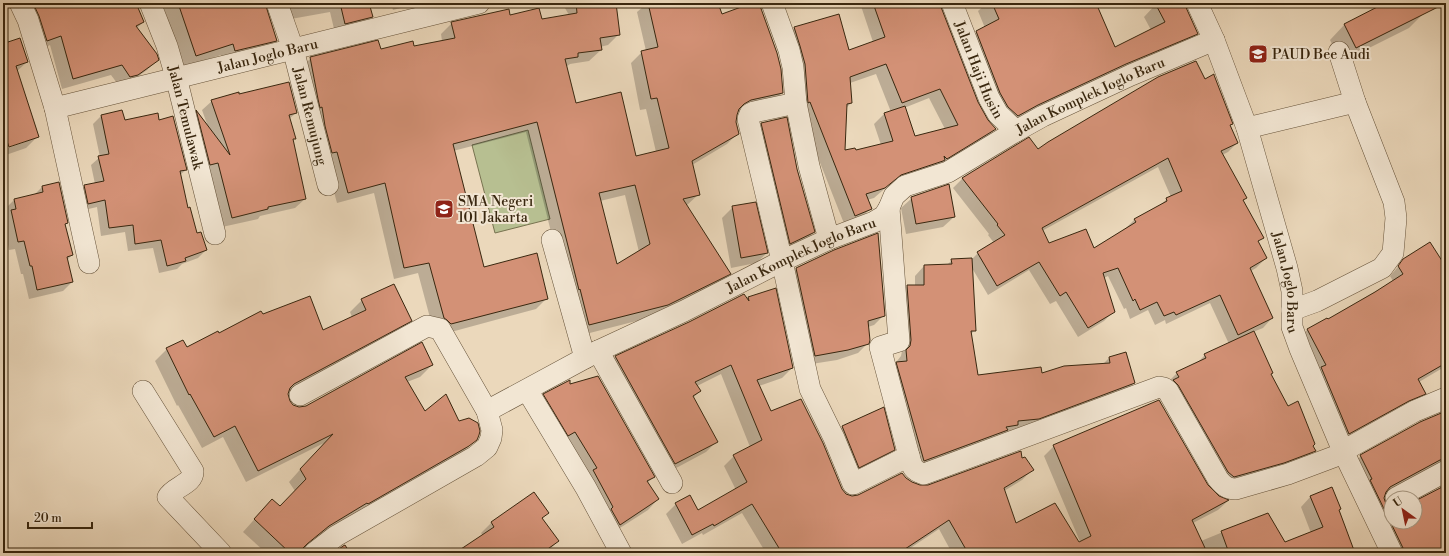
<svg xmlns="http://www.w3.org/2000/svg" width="1449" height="556" viewBox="0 0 1449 556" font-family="'Libre Bodoni',serif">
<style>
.green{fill:#b7bf91;stroke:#787350}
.shadow{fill:#0003;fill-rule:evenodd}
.building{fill:#d39176;stroke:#39270f;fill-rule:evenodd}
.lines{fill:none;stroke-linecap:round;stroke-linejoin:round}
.minor-casing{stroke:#66533a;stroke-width:22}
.minor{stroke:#f2e6d3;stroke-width:21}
.labels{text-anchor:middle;stroke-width:4;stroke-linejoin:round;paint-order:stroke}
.poi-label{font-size:14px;fill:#39270f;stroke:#f2e6d3;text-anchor:start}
.street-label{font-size:14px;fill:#39270f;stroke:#f2e6d3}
</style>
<rect width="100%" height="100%" fill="#ebd8bb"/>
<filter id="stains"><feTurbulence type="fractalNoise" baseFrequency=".005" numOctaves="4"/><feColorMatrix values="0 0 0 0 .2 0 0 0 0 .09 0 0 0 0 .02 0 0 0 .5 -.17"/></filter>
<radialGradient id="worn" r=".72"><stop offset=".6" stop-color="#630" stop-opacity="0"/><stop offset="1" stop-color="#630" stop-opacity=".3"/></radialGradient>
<path class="green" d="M528,130L550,219L495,233L472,145Z"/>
<g class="shadow">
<path d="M19,3H134L143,22L137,28L157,60L147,70L126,85L120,87L111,75L62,89L50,45L37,51Z"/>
<path d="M162,3H263L276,40L264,52L223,62L221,55L184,67Z"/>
<path d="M288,3H372L368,4L372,17L362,27L335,33L330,12L291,19Z"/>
<path d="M391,3H420L393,10Z"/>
<path d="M562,3H615L619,34L608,45L600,47L601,50L589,61L570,64L566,67L575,104L636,157L656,152L646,109L640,110L631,63L642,52L646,51L637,12L644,6L642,3H698L721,16L757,3L782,93L771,104L737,112L735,122L738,133L727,144L692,165L699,194L686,206L730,273L719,284L656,316L578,336L568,300L526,132L453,151L483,268L547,298L536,309L440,335L433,329L418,273L394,279L374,193L337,203L300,69L311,58L413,47L442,41L441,34L452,23L509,16L541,20L569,15ZM625,195L639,252L616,266L600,201Z"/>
<path d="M860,3H939L977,103L987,121L995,129L985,139L932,171L890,184L874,198L867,200L870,209L860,219L845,226L800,112L784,38L794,28L838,15L849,51L873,42ZM876,74L891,112L884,114L874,124L881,145L855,152H844L846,108L851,103L850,83ZM929,98L945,129L914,138L904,108Z"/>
<path d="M987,3H1094L1114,48L1151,30L1144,17L1156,4L1159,3H1182L1197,34L1184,46L1005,128L964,44L977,32L985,28L978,11Z"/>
<path d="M1388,3H1419L1424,13L1409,28L1341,62L1330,40L1345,24Z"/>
<path d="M3,43L27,62L16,72L38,136L26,148L3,156ZM25,140V142L5,149L4,147Z"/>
<path d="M239,95L296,113L289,119L294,138L292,141L305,199L295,208L260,216L258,219L222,227L187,120L196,111L207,124L202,110L212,101Z"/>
<path d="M122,111L124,122L158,121L186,170L180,175L187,209L196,235L206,250L198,258L182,264L177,269L159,273L153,248L128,251L125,232L101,236L97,207L80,211L77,194L85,186L95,184L91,165L100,157L93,124L101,116Z"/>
<path d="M762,124L796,169L814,232L805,241L782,252L753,132Z"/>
<path d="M1229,126L1237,143L1228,152L1222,155L1246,198L1243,201L1263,237L1257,243L1266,258L1256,268L1251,271L1272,318L1263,328L1253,332L1270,374L1287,407L1314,451L1303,462L1223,488L1166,384L1177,373L1197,363L1205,355L1229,344L1210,303L1166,324L1165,320L1155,325L1148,310L1130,319L1126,308L1124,309L1108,276L1104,278L1113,312L1104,321L1078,337L1056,301L1050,304L1029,270L988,295L972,268L975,330L971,334L977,376L1041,374L1103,364L1109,358L1126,353L1134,383L1125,392L1029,428L1012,430L1008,434L914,470L887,373L897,363V361L901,356L902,351L898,296L907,286H915V276L924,266H946L952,260L972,259L978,253L994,243L988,235L989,234L953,188L962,179L1029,139L1038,151ZM1158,167L1171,197L1167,199L1159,206L1135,219L1125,229L1094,249L1049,244L1042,231Z"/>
<path d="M43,186L67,223L64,225L72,255L67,260L72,282L63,291L29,299L23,274H21L15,249L9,250L3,219L7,215L5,209L14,200L34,195Z"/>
<path d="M912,198L954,217L943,227L906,234L901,208Z"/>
<path d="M733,207L767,253L756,263L731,268L722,218Z"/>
<path d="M1404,260L1446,269V366L1419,382L1424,393L1415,402L1340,442L1298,339L1307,330L1327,319V320L1393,281L1390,276Z"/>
<path d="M796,269L884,315L874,325L868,327V343L858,353L837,360L805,365L786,278Z"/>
<path d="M749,298L792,368L782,378L759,386L770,413L846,495L852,497L906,479L920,486H928L1022,460L1032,470L1022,480L1004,491L1015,525L1079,545L1081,544L1044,456L1054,446L1207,486L1218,497L1228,501L1218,510L1193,523L1201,541L1267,514L1284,544L1311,533L1301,507L1311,496L1340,509L1338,511L1354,551L1359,549L1360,553H952L939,529L903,553H766L742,513L703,535L702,533L682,544L666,514L676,504L698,512L736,490L724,466L734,456L750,447L721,374L697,386L700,391L693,398L716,442L706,452L665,474L605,367L615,357L690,323Z"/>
<path d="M362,300L410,321L398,332L288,393L289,402L294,406L300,408L432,365L420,377L407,382L424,413L459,423L476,439L464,451L317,537L302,549L301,553H266L243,532L261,512L280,507L295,491L289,482L324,443L246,482L223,437L202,448L178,405L177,406L155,361L167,349L186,348L262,316L322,332L352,317L350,312Z"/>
<path d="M544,395L654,477L647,483L658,499L648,510L609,535L534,405Z"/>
<path d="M883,408L894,449L879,465L844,482L827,442L842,427Z"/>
<path d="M1446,411V476L1429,471L1384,495L1385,505L1391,510V522H1415V502L1446,486V553H1390L1350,467L1361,456Z"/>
<path d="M534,493L547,513L542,519L558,541L548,551L545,553H460L483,536L481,533L491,523Z"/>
</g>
<g class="building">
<path d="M33,3H136L144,22L136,26L157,54L159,60L138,75L130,77L122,65L73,79L61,36L47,41L39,16Z"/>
<path d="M178,3H265L277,41L235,51L233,44L196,56Z"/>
<path d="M340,3H369L373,17L345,24Z"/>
<path d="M576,3H616L620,35L600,38L602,50L578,53V57L565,59L576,103L621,92L636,156L669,148L657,98L651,99L641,51L658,47L648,3H718L722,14L752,3H759L777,53L781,69L783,93L751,100L744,104L739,109L737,115L736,122L739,134L692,161L700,195L683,199L731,274L668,305L589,325L580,289L579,290L537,122L453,144L484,267L537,253L548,299L451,324L447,320L444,318L429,263L404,268L385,183L348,193L337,152L332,153L325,126L322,107L320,108L318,99L310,57L378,40L381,49L413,41L414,46L455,38L451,22L509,9L510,15L539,8L542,19L577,13ZM635,185L650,244L617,264L599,193Z"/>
<path d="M873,3H940L941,7L978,102L988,120L996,129L947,159L944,156L945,160L943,161L901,175L885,188L866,194L872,209L855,216L810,102L808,103L805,64L800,46L794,27L839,14L849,50L885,37ZM886,64L902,103L940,89L958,125L915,136L905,106L884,113L893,141L856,150L855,148L845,150L847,104L852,103L850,77Z"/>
<path d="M992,3H1096L1115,47L1165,22L1155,3H1184L1198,34L1126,64L1038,105L1018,116L1008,107L1000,93L976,31L999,19Z"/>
<path d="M1385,3H1446L1356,48L1344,24Z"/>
<path d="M6,38L8,42L20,38L28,62L16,66L39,137L9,147L3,129V39Z"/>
<path d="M1196,61L1205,79L1214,74V75L1233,124L1230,125L1238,143L1221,151L1247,198L1243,200L1264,238L1258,241L1267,258L1250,268L1273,318L1238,335L1220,295L1176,315L1174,312L1164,316L1157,302L1140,310L1135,299L1133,301L1118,268L1103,273L1115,312L1088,328L1066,292L1060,296L1039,262L997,286L977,252L1005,235L997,225L998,224L962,178L1029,137L1038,149L1048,142L1158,77ZM1168,158L1182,191L1166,198L1167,201L1134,219L1136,222L1094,248L1086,229L1049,243L1042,228Z"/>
<path d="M289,82L297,113L289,115L296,139H293L306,199L268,207V209L232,218L218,163L210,165L196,110L230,155L211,100L239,92V94Z"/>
<path d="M122,110L125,120L158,113L159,120L173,116L187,170L180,171L188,208L190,207L197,233L201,232L207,250L185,258L186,261L167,266L161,240L135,244L133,225L109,228L105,200L88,204L84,185L104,181L98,156L109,154L101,115Z"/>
<path d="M787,117L797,169L815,232L790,244L761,123Z"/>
<path d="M59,182L68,223L65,224L73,255L67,257L73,282L37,290L32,266H30L24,241L18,242L11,210L16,209L14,199L43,192L42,186Z"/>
<path d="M949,184L955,217L916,224L911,197Z"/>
<path d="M756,202L768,253L741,258L732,206Z"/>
<path d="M878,233L885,316L868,321L870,340L869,344L848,350L815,356L796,268L834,250Z"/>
<path d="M1430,242L1446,267V363L1418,379L1426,394L1409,401L1349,434L1321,367L1326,365L1307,329L1327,318L1328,319L1375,292L1403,274L1398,266L1403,259Z"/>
<path d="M972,258L976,331H971L978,375L1041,367L1042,373L1064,366L1110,363L1109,357L1126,352L1135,383L1039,419L1018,421V425L1006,427L1008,430L924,461L896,362L907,361L906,350L910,346L911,340L907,285H924V265L952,264L951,259Z"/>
<path d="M394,284L412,321L294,384L290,388L288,394L290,401L293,405L299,407L306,406L422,342L433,365L405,377L425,411L446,394L459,421L469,418L478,423L480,431L479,435L477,440L469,446L368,504L367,503L329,526L307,544L303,548L302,553H290L254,519L272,499L280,506L306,479L300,469L333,434L258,471L235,426L214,437L190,394L189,395L166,348L183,340L187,347L218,331L219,333L261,311L263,314L310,296L323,330L366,310L361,299Z"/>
<path d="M776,288L793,368L757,380L771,411L801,399L823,443L842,489L846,494L852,496L858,495L902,473L906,478L912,482L920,485H928L1021,451L1022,458L1025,457L1034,470L1004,488L1016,523L1055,503L1079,542L1091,536L1053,445L1159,400L1208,485L1219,496L1229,500L1192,520L1205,548L1193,553H968L949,520L899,553H782L752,504L714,526L713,524L692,535L675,503L690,495L698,510L747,482L733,455L762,440L731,365L695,382L701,391L693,396L718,442L675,464L615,356L689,322L744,294L749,301L748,297Z"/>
<path d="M1254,331L1273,373L1271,374L1288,406L1298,401L1315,444L1313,446L1316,451L1284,463L1234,477L1228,472L1178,385L1173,380L1179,377L1176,372L1206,358L1204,354Z"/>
<path d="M598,376L655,477L647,481L659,499L620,525L611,509L613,507L593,470L597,468L575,432L568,436L543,394L570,380V384Z"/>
<path d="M884,407L895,450L859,468L842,426Z"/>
<path d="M1446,411V459L1440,460L1390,487L1386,492L1384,498L1386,504L1391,509V522H1415V501L1446,485V553H1404L1403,548L1370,480L1372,479L1360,455L1420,422Z"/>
<path d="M1332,487L1341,509L1339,510L1355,553H1229L1221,531L1268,513L1285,542L1323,527L1310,496Z"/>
<path d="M534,492L549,513L542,518L559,541L542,553H455L494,527L491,522Z"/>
<path d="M345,545L350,553H334L343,546Z"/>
</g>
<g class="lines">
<defs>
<g id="minor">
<path d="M20,3L28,20L55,108L89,263"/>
<path id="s1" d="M150,3L167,46L176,77L215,234"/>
<path id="s2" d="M277,3L293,49L328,185"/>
<path d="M772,3L789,50L793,67L796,103L809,166L829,239"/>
<path id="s3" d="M952,3L989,98L998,114L1016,131"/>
<path id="s4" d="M1197,3L1214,40L1247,128L1287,268L1292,291V327L1300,349L1343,451L1392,553"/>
<path d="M796,103L754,112L750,114L748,119L782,261L810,389L834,438L853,484L909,456"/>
<path id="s5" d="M55,108L479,3"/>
<path d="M1247,128L1355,102"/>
<path d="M889,208L899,341L880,347L909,456C912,467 913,471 924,474L1159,387L1164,388L1168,391L1218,479C1224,486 1227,489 1236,489L1288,474L1344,453"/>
<path d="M552,240L585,358"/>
<path d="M1292,310L1317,301L1382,268L1393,253L1396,218L1394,202L1355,102L1339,52"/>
<path d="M598,351L672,483"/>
<path d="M527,390L586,488L621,553"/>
<path d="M143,391L193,471C194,484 173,487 168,497L221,553"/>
<path d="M300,395L427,326L440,329L487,411L492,430L491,438L487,447L476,456L336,536L314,553"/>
<path id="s6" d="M487,411L598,351L684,311L782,261L829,239L874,222L884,216L889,208L894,196L905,186L948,172L1016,131L1043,116L1131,75L1214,40"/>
<path d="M1343,451L1415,411L1446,398"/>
<path d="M1396,498L1446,471"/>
</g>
</defs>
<use href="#minor" class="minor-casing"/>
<use href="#minor" class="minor"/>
</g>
<defs>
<symbol id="school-square" viewBox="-11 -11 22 22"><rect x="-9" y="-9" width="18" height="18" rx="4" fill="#8f2418" stroke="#f2e6d3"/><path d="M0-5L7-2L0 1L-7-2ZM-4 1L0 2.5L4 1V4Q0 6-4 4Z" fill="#fff"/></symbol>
</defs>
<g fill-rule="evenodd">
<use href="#school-square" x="1247" y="43" width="22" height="22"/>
<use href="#school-square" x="433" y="198" width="22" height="22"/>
</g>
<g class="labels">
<g class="poi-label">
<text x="1272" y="59">PAUD Bee Audi</text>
<text x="458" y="206">SMA Negeri<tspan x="458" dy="16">101 Jakarta</tspan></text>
</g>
<g class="street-label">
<text dy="5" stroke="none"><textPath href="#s5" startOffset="219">Jalan Joglo Baru</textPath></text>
<text dy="5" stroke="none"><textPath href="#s3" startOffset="72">Jalan Haji Husin</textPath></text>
<text dy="5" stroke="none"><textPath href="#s6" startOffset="687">Jalan Komplek Joglo Baru</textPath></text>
<text dy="5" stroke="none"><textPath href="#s1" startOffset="120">Jalan Temulawak</textPath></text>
<text dy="5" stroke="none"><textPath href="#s2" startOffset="118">Jalan Remujung</textPath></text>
<text dy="5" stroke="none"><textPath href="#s6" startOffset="351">Jalan Komplek Joglo Baru</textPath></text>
<text dy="5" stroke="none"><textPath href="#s4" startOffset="294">Jalan Joglo Baru</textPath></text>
</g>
</g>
<rect width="1449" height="556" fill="none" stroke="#ebd8bb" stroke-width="16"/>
<rect x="4" y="4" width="1441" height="548" fill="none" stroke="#39270f" stroke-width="2"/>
<rect x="8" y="8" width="1433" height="540" fill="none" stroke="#39270f"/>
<g transform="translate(1403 510) rotate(327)"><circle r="19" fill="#f2e6d3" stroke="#a89a85"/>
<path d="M0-3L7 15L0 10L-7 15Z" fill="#8f2418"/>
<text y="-6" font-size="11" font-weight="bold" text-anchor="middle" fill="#39270f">U</text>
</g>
<path d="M28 522v6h64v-6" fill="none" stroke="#39270f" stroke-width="2"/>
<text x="34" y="522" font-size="12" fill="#39270f" stroke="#f2e6d3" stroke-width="3" paint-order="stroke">20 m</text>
<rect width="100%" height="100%" filter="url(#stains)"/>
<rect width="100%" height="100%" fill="url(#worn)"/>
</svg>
